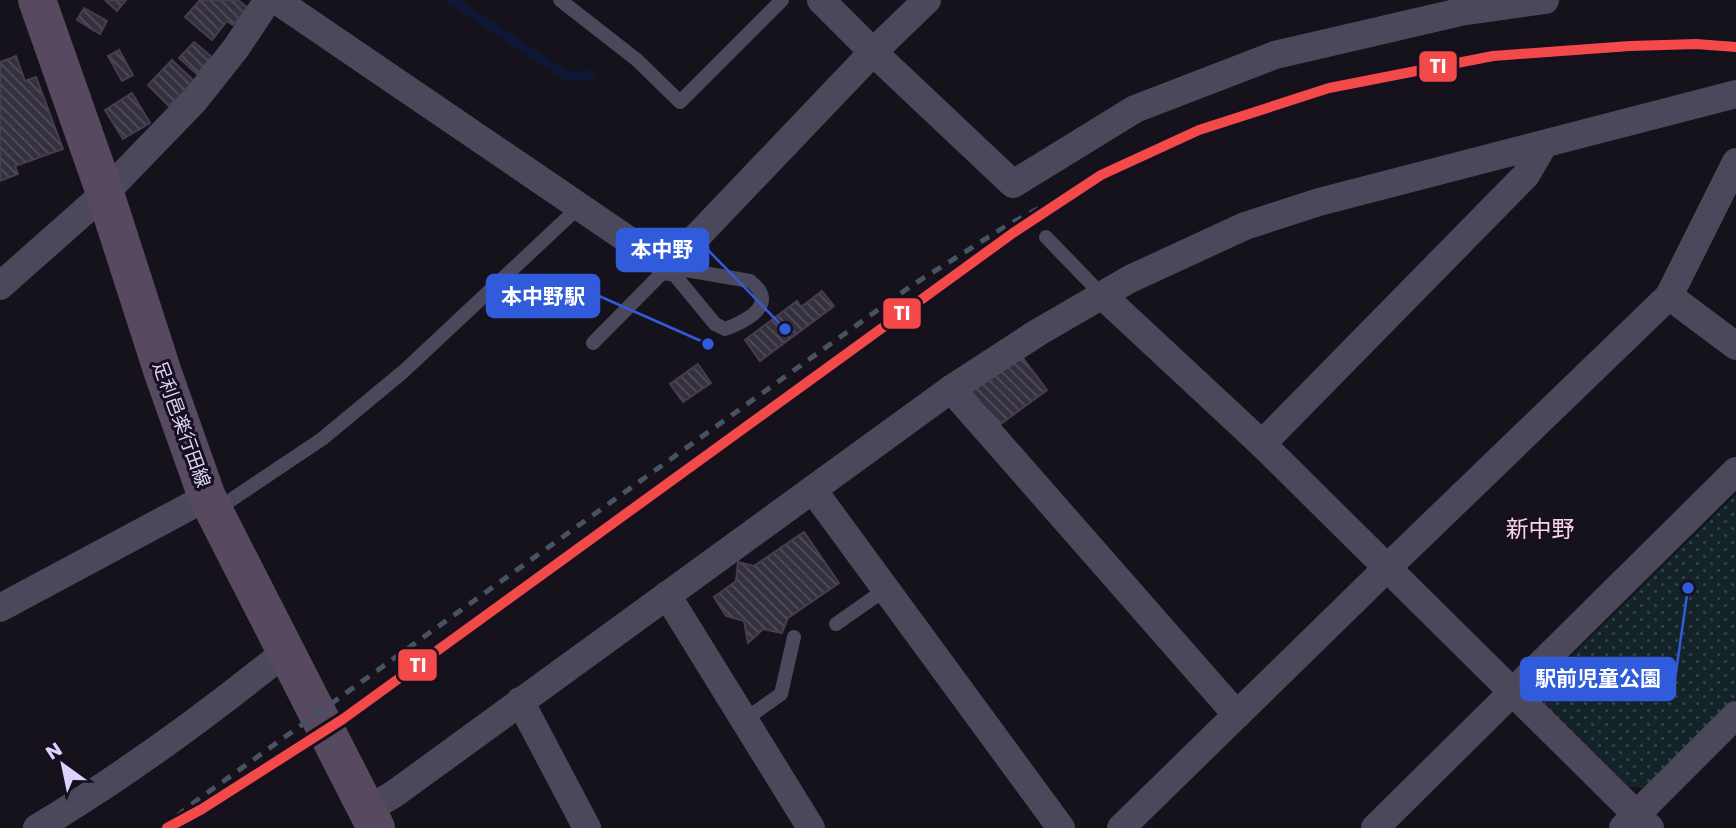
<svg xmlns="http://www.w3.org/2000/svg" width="1736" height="828" viewBox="0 0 1736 828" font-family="Poppins,'Noto Sans JP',sans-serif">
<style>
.park{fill:url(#park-dots)}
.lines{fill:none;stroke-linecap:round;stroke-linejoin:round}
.stream{stroke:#0f1736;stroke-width:9}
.building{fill:url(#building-back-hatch);stroke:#443e4f;stroke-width:2}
.lane{stroke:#4c485c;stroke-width:14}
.street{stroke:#4c485c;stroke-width:28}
.primary{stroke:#564960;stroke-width:38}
.rail{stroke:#465364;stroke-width:5;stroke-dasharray:10 9;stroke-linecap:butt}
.rail-1-casing{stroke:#150f1f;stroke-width:16}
.rail-1{stroke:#f34949;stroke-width:10}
.labels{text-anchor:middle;stroke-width:6;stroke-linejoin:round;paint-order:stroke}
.street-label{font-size:19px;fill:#ddd2fa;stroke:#150f1f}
.quarter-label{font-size:23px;fill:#fbd4e6;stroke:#150f1f}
.leader{fill:none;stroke:#305bdb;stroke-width:2.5}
.callout-dot{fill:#305bdb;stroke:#150f1f;stroke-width:2.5}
.callout{fill:#305bdb;stroke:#305bdb;stroke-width:2.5}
.callout-label{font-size:21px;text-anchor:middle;font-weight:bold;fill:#fff}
.line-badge{stroke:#150f1f;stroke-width:2.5}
.badge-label{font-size:19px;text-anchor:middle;font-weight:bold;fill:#fff}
</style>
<defs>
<pattern id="park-dots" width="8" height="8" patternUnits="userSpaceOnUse" patternTransform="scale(1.75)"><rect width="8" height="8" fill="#132327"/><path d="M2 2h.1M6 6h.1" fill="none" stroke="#354247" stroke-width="1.8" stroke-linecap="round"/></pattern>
<pattern id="building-back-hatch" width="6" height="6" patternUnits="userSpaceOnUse" patternTransform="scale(1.75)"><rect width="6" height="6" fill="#35303e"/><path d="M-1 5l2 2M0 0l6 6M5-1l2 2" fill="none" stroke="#524d5b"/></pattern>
</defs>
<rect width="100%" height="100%" fill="#16121c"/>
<path class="park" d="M1736,494V699L1646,787H1629L1544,704V683Z"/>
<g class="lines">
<path class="stream" d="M451,0L567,76L590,75"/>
</g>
<g class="building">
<path d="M105,0H126L117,11Z"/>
<path d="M200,0H238L248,8L233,25L227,21L212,40L185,17Z"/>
<path d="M84,8L107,21L100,34L77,20Z"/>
<path d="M194,42L212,57L197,74L179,58Z"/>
<path d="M119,50L133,75L122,81L108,56Z"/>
<path d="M16,56L25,81L36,77L63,149L15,166L18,174L0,181V62Z"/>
<path d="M172,60L194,81L169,106L148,85Z"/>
<path d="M132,93L150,123L123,139L105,110Z"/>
<path d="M822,291L834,306L760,361L745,340L797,301L801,307Z"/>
<path d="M1020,354L1047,390L998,426L972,391Z"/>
<path d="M698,364L711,383L683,402L670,384Z"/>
<path d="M804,532L839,583L788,618L782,633L763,629L748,643L744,621L726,616L714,597L736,581L738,562L754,566Z"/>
</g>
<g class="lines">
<g class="lane">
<path d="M560,0L637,60L680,102L782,0"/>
<path d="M1046,237L1103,296"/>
<path d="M668,267L750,281C780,304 747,321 725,329L715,324Z"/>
<path d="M593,343L668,267"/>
<path d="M216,510L322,439L404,371L580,206"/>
<path d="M836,624L886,589"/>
<path d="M744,720L781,694L794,637"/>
</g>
<g class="street">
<path d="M276,0L668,267L873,52L927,0"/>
<path d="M821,0L873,52L1013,184L1135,109L1275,55L1460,12L1545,0"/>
<path d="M0,286L105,193L194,101L236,48L268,0"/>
<path d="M1103,296L1262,444L1650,828"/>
<path d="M1669,296L1736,346"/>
<path d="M951,389L1237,715"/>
<path d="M1262,444L1526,175L1544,144"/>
<path d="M813,490L1061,828"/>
<path d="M667,595L811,828"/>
<path d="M0,608L207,497"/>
<path d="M520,701L587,828"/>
<path d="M367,810L394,794L951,389L1037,333L1130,279L1245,226L1319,202L1736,94"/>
<path d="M37,828C124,776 206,716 285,652"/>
<path d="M1121,828L1386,569L1669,296L1736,162"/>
<path d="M1375,828L1736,471"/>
<path d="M1623,828L1736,715"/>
</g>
<path class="primary" d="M37,0L105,193L163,373L207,497L376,828"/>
<path class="rail" d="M162,828L196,801L911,286L1006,226L1101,175"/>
<defs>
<path id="rail-1" d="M167,828L202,809L343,719L1013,233L1101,175L1199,130L1329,88L1493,56L1630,46L1696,44L1736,47"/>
</defs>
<use href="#rail-1" class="rail-1-casing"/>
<use href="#rail-1" class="rail-1"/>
</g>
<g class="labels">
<g class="street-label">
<text transform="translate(182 424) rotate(70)" y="7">足利邑楽行田線</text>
</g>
<g class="quarter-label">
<text x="1540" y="537">新中野</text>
</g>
</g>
<path class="leader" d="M785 329L708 250M708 344L599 296M1688 588L1675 679"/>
<g class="callout-dot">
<circle cx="785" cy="329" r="7"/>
<circle cx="708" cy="344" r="7"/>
<circle cx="1688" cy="588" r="7"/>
</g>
<g class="callout">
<rect x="617" y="229" width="91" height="42" rx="7"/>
<rect x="487" y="275" width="112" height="42" rx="7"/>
<rect x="1521" y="658" width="154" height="42" rx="7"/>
</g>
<g class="callout-label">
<text x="662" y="257">本中野</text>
<text x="543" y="304">本中野駅</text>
<text x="1598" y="686">駅前児童公園</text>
</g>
<g class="line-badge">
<rect x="1418" y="50" width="40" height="33" rx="7" fill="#f34949"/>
<rect x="882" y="297" width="40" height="33" rx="7" fill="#f34949"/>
<rect x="397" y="648" width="41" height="34" rx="7" fill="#f34949"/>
</g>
<g class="badge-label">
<text x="1438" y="73">TI</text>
<text x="902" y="320">TI</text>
<text x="418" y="672">TI</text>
</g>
<g transform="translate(63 765) rotate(327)" stroke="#150f1f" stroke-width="5" paint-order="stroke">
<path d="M0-5L12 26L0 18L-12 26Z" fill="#ddd2fa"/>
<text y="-10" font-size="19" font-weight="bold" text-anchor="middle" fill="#ddd2fa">N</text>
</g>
</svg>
